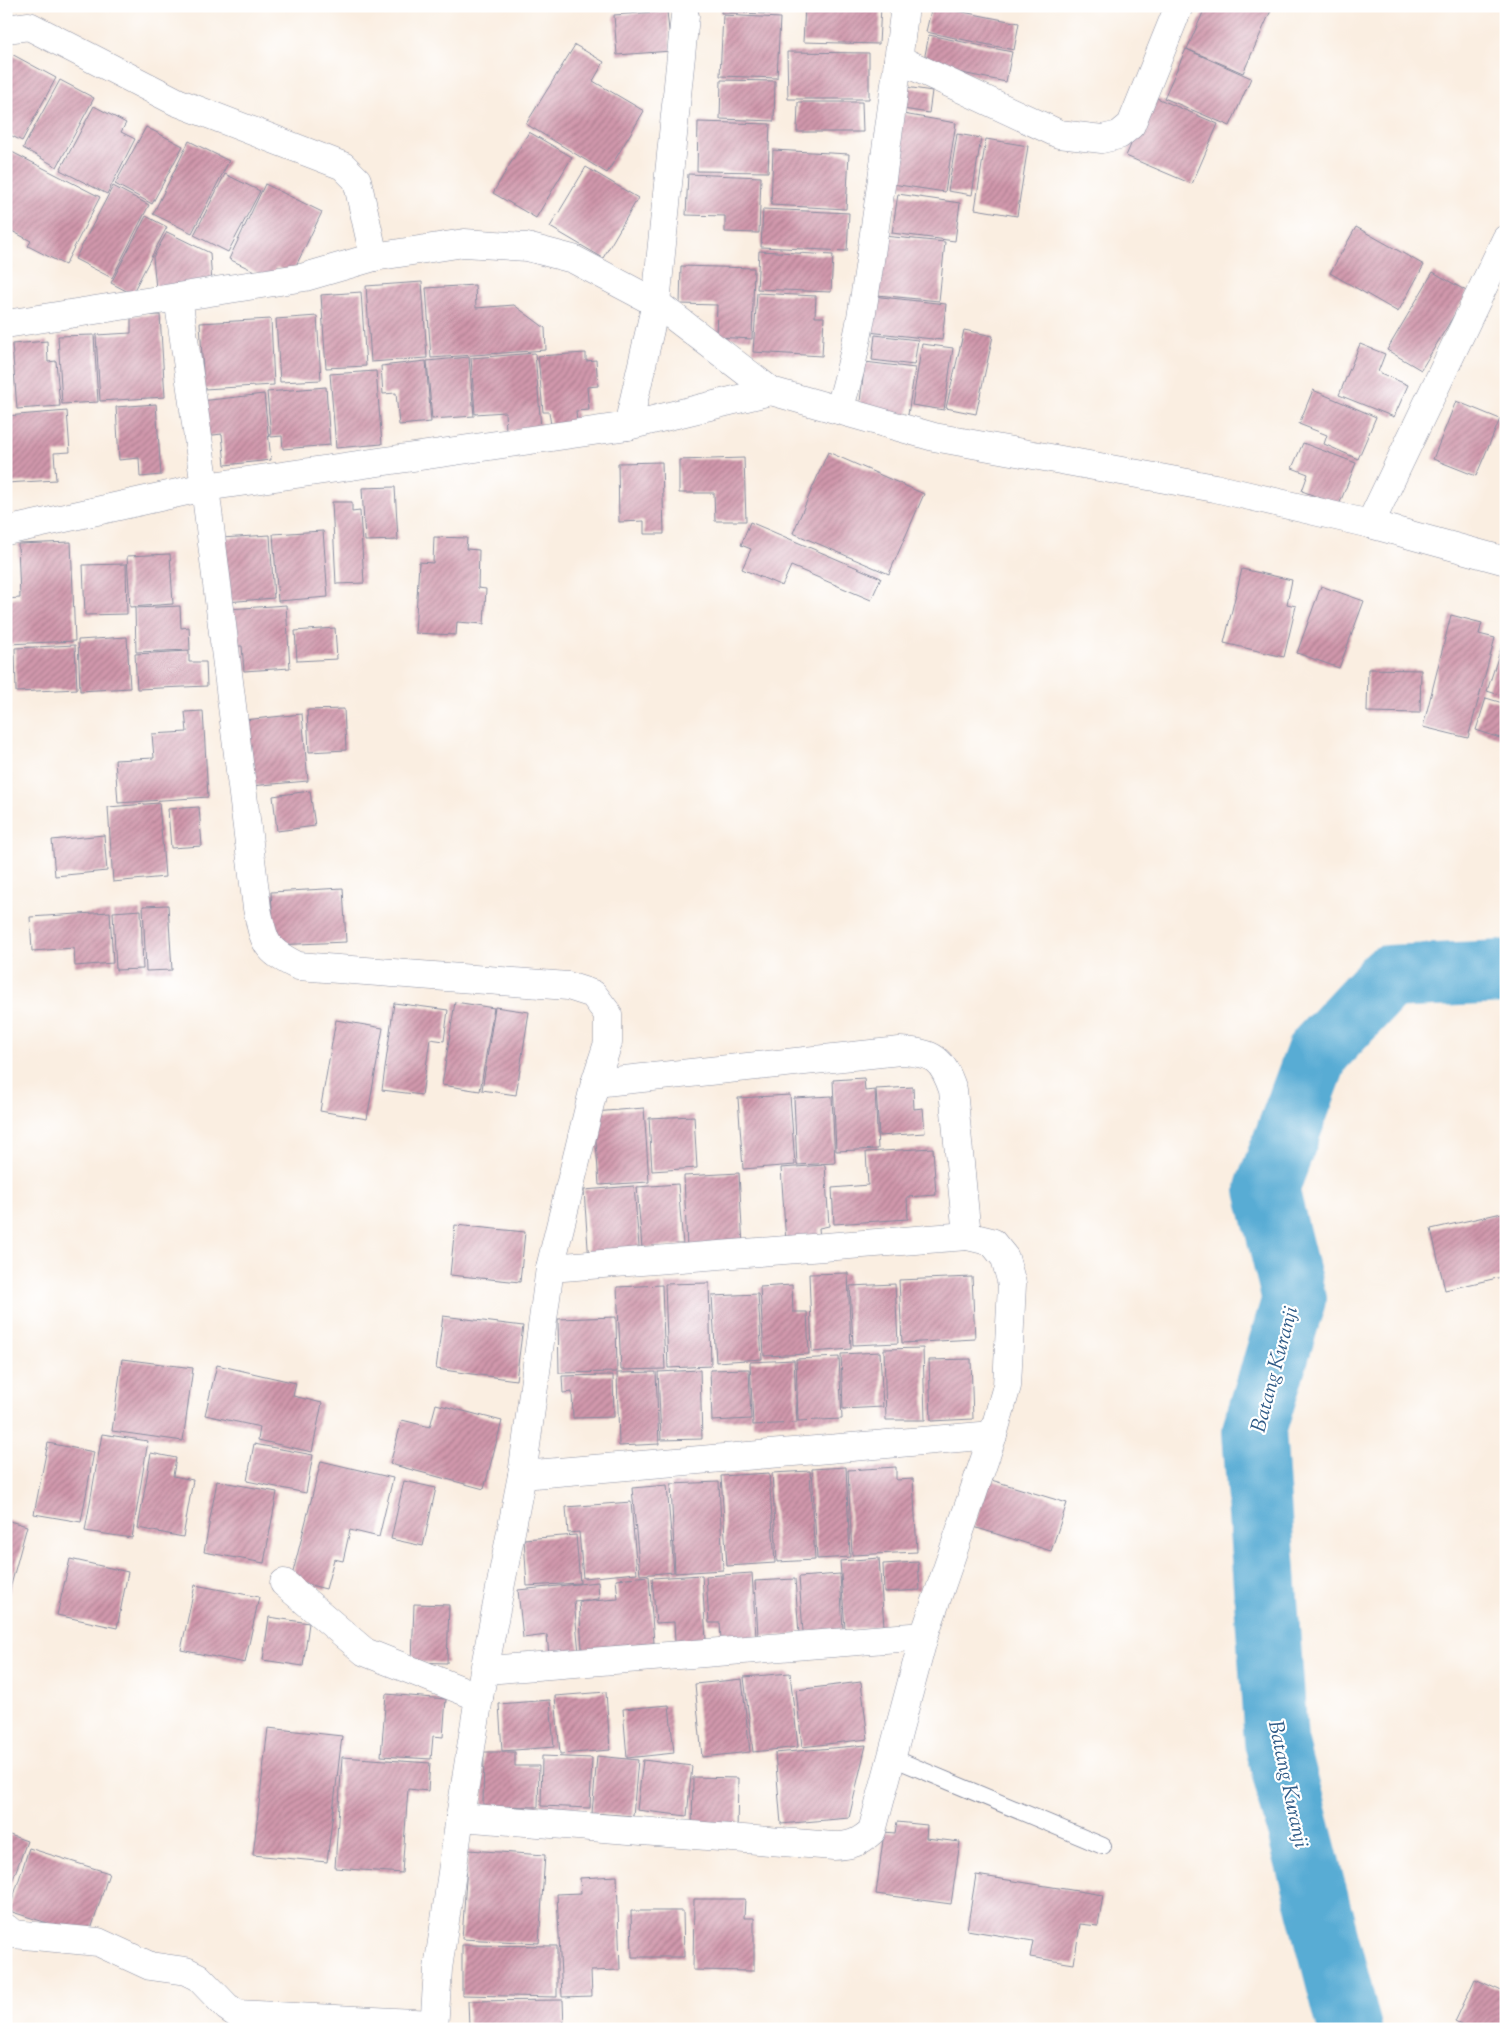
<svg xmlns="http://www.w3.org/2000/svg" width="1512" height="2035" viewBox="0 0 1512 2035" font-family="'Sorts Mill Goudy',serif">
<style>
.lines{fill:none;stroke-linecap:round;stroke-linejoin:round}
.river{stroke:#58acd4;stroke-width:64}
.building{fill:url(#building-hatch)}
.lane-casing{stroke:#8a8ea0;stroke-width:18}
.street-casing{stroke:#8a8ea0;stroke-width:29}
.lane{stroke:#fff;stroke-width:16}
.street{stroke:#fff;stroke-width:28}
.labels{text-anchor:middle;stroke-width:4.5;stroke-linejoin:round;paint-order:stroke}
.water-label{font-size:21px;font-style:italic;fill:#305b87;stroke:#fff}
</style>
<defs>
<pattern id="building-hatch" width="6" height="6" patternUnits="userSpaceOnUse" patternTransform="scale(1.25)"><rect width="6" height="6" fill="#d198ac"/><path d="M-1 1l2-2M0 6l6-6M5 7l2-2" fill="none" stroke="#a97c8f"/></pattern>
</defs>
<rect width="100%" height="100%" fill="#fff"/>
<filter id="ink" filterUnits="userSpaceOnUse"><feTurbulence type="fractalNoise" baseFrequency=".02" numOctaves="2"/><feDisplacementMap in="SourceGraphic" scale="10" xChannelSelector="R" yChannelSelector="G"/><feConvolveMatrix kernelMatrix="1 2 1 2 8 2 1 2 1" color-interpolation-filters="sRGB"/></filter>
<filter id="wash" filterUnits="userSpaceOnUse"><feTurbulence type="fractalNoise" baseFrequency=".0096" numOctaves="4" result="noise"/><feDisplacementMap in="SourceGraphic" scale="20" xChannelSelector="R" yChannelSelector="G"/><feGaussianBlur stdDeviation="1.12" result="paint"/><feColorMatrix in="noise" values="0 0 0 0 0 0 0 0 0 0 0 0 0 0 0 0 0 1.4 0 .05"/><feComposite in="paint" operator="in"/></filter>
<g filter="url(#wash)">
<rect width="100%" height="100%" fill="#faeee1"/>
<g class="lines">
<path class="river" d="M1350,2029L1276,1741L1254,1431L1294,1299L1267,1189L1318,1052L1388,977L1506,972"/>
</g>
<g id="blocks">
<g class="building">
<path d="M722,6H780V14L721,13Z"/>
<path d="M805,6H881L879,44L803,42Z"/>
<path d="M932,6L1019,23L1014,50L926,32Z"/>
<path d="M1204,6H1273L1243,73L1187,49L1205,8L1214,10Z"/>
<path d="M667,11L671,51L617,55L614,15Z"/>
<path d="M723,15L780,18L777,78L720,76Z"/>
<path d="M929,35L1012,52L1006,82L923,65Z"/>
<path d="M575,45L604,62L593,81L644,111L607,173L526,124Z"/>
<path d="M1186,49L1251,78L1230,126L1164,98Z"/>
<path d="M6,51L56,78L22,141L6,133Z"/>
<path d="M787,52L869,53V99H788Z"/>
<path d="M60,80L94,98L57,167L23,148Z"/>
<path d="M721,80L775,81L774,121L720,119Z"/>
<path d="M906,87L932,91L929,113L903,109Z"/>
<path d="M1152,96L1218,124L1192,184L1126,156Z"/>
<path d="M798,102H862L863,132H797Z"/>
<path d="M94,106L126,123L121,132L135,139L107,194L60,170Z"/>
<path d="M903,114L956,123L945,192L892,184Z"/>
<path d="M698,122L770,124L768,172L697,171Z"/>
<path d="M146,127L183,146L152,204L115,184Z"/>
<path d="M529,132L572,157L536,218L493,193Z"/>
<path d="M957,134L981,138L972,195L948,191Z"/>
<path d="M986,139L1028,146L1017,216L975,209Z"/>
<path d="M189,141L229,161L192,233L153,214Z"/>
<path d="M6,149L100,197L65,265L28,246L31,241L6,228Z"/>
<path d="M773,150L849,154L846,209L771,205Z"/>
<path d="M586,167L638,198L603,258L550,227Z"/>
<path d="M225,174L260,191L228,252L194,235Z"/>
<path d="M688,174L761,177L759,233L725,232V216L686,215Z"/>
<path d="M265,184L322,212L292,274L277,267L271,279L229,259Z"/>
<path d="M113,186L149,205L112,278L75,259Z"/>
<path d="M898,194L960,203L955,241L892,233Z"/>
<path d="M763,209L849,213L847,251L761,247Z"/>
<path d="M146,216L167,227L132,294L111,283Z"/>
<path d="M1356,227L1424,265L1398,312L1330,273Z"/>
<path d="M167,232L210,253L212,284L156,289L153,257Z"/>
<path d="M883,236L945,242L939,301L877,295Z"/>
<path d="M759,251L833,255L831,292L757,289Z"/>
<path d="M681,266L754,268L752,339L716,337L717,305L680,304Z"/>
<path d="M1433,272L1468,292L1421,370L1387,350Z"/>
<path d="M422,282L427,358L371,362L366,286Z"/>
<path d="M475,285L476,308L514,305L545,328L546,350L431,358L426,288Z"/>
<path d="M361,292L366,366L326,368L321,295Z"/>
<path d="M757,293L816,296L815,317H824L822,356L753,352Z"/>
<path d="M872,296L946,304L942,340L868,332Z"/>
<path d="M160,315L165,397L100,401L96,335L131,333V316Z"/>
<path d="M317,316L321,380L280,382L276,319Z"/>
<path d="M271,319L274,385L204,389L200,323Z"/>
<path d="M964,330L993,336L976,414L946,408Z"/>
<path d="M94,335L98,402L62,404L58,336Z"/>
<path d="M875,335L918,340L914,365L872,360Z"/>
<path d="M47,341L48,362L56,361L60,406L17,409L12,344Z"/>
<path d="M922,344L953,348L944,410L912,405Z"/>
<path d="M1360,344L1385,354L1378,372L1408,385L1394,417L1339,395Z"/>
<path d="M535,353L541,428L506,431L505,412L475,414L471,358Z"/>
<path d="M586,353V361L596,360L598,386L587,387L589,410L576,411L577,423L551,425L549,412H543L538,356Z"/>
<path d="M469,357L474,416L432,419L427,361Z"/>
<path d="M426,361L431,422L399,425L396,393L383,394L381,366Z"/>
<path d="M865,362L915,368L908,415L859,409Z"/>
<path d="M376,371L382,444L336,448L330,374Z"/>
<path d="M326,387L330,445L283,449L282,436L271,437L267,392Z"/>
<path d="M1313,390L1376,417L1358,459L1324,444L1327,435L1299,424Z"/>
<path d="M264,394L271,460L225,465L222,434L205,436L201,401Z"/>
<path d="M1456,401L1500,419L1476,476L1433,459Z"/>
<path d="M156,404L161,475L140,477L139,458L119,460L116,407Z"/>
<path d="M67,411L70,452L54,453L56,480L6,483V416Z"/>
<path d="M1303,443L1356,463L1339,505L1302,491L1308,474L1292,468Z"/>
<path d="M828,452L924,494L889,574L793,533Z"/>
<path d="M744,458L746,521H715L714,493H679V460Z"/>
<path d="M662,462L664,534H644V521L619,522L618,463Z"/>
<path d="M395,487L398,540L365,541L362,488Z"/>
<path d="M332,502H352V512L360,511L364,583L336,584Z"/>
<path d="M750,522L881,578L871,600L791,566L782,586L742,569L751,549L741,545Z"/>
<path d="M323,531L328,597L278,601L273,534Z"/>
<path d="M270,535L274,598L227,602L221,538Z"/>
<path d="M434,537L467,538L466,549L479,550L478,588L486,589L484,624L457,622L456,635L415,633L419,562L433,563Z"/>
<path d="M71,542L75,641L8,644L6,599L20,598L18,544Z"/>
<path d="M170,554L173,604L130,607L127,556Z"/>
<path d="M126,564L127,614L85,615L83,565Z"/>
<path d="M1242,569L1292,580L1287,604L1296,606L1284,657L1224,643Z"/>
<path d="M1321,586L1364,601L1339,668L1297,653Z"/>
<path d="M286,605L290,668L244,671L242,646H232L229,609Z"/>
<path d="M180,606L181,628L189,627L190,650L136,652L135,608Z"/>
<path d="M1451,615L1482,623L1479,634L1495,638L1468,738L1423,727Z"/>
<path d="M335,628L337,659L297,661L295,631Z"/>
<path d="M1505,636H1506V697L1487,691Z"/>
<path d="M127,637L130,688L80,691L78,640Z"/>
<path d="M75,645L77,689L16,692L15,648Z"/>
<path d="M189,651V662H206L207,686L137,689L135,654Z"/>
<path d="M1368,669L1421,670L1420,713L1367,712Z"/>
<path d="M1486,698L1506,704V740L1476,730Z"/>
<path d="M344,709L346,750L309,752L307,710Z"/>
<path d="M203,711L208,797L118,803L115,760L154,758L152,734L187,732L185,712Z"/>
<path d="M302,714L308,781L250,786L244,720Z"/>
<path d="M310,791L315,826L277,831L273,796Z"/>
<path d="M159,803L165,877L113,882L108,807Z"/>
<path d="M199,807L202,846L171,848L168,809Z"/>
<path d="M104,835L107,871L55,876L52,840Z"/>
<path d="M343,888L346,942L274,945L271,892Z"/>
<path d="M168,905L172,970L146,971L143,906Z"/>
<path d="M141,910L143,969L116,970L113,912Z"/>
<path d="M110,912L113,963L75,966L74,948L32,951L30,917Z"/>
<path d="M455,1002L494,1008L480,1091L442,1085Z"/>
<path d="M394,1003L448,1010L444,1041L430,1039L422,1095L382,1090Z"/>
<path d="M495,1007L529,1012L516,1095L482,1090Z"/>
<path d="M336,1020L383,1028L367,1119L320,1111Z"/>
<path d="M864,1078L865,1091L875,1090L878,1149L836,1151L833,1080Z"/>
<path d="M913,1087L914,1109L923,1108L925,1133L879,1136L876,1089Z"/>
<path d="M790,1095L795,1165L743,1169L738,1098Z"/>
<path d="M832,1096L835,1163L797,1165L794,1098Z"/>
<path d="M644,1108L649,1182L599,1185L594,1112Z"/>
<path d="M694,1116L697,1168L652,1171L649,1118Z"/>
<path d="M933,1148L936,1195L907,1197L908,1219L834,1224L832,1188L868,1185L866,1152Z"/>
<path d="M825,1165L829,1226L819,1228L820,1240L786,1243L781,1168Z"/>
<path d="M739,1173L743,1247L687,1250L684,1176Z"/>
<path d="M678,1184L683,1245L642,1248L637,1187Z"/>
<path d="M634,1186L640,1258L589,1262L584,1190Z"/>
<path d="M1506,1212V1276L1445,1290L1431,1229Z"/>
<path d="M455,1225L525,1232L520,1282L450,1275Z"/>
<path d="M848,1273L851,1349L812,1352L809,1274Z"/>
<path d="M972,1277L975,1339L902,1343L899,1280Z"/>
<path d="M709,1283L711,1366L668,1368L665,1284Z"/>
<path d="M895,1284L898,1343L853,1345L850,1286Z"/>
<path d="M662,1285L665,1369L621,1370L617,1287Z"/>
<path d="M792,1285L793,1312H807L809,1354L764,1356L760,1287Z"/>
<path d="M758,1294L762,1359L716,1362L712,1296Z"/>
<path d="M443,1316L523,1326L516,1380L436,1369Z"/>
<path d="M616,1317L617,1372L559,1373L558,1319Z"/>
<path d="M923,1348L925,1420H886L884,1349Z"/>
<path d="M880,1352L883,1407L843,1409L841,1354Z"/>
<path d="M839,1357L842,1419L798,1421L796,1359Z"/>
<path d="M122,1359L193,1368L183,1441L112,1431Z"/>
<path d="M971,1359L973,1419L931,1421L929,1360Z"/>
<path d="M794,1360L797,1423L753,1425L750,1362Z"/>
<path d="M217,1365L296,1383L293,1396L322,1403L312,1452L258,1440L260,1427L205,1415Z"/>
<path d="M749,1369L751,1419L712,1421L710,1370Z"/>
<path d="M700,1370L702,1439L661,1440L658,1372Z"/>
<path d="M656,1372L659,1444L619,1446L617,1373Z"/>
<path d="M613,1375L614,1417L573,1418L572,1392L563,1393L562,1376Z"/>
<path d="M436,1404L502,1421L484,1489L390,1464L402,1420L430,1427Z"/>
<path d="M102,1434L148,1441L132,1538L85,1531Z"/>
<path d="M48,1443L94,1452L81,1522L34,1514Z"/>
<path d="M254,1444L313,1455L306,1493L247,1481Z"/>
<path d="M151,1453L176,1458L173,1476L193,1480L183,1537L138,1528Z"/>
<path d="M321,1461L393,1478L379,1537L350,1530L343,1561L334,1559L326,1589L291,1580Z"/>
<path d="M846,1467L850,1557L817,1559L812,1469Z"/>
<path d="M896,1467V1480L913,1479L917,1552L852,1555L848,1470Z"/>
<path d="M810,1471L815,1560L777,1562L772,1473Z"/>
<path d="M769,1473L775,1563L727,1566L721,1476Z"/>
<path d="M988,1479L1067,1503L1051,1551L974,1527Z"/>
<path d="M217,1481L277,1492L264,1563L204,1552Z"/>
<path d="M404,1481L436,1488L423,1546L391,1539Z"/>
<path d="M719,1482L723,1570L675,1573L671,1484Z"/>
<path d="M667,1485L674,1572L640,1575L632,1488Z"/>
<path d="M631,1502L637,1573L583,1578L579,1532L568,1533L566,1507Z"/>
<path d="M6,1520L27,1526L7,1600L6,1599Z"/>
<path d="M576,1535L580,1583L527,1586L524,1539Z"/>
<path d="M879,1558L884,1626L845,1629L840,1561Z"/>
<path d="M70,1559L128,1572L117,1628L57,1615Z"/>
<path d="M918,1562L920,1590L884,1592L883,1564Z"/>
<path d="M752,1573L756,1637L721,1640L720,1623H709L706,1576Z"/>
<path d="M840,1574L843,1629L803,1632L799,1577Z"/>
<path d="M702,1575L706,1640L675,1642L674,1622L656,1623L652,1578Z"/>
<path d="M649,1576L654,1643L582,1649L579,1602L618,1599L616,1579Z"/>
<path d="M795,1579L799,1634L758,1636L755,1581Z"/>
<path d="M598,1582L599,1599L574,1601L579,1653L549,1656L547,1635L523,1638L518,1590Z"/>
<path d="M195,1585L259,1597L245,1663L181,1650Z"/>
<path d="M414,1604L449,1605L447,1663L412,1662Z"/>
<path d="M269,1617L309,1623L303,1666L263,1660Z"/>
<path d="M790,1673L798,1747L753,1752L744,1677Z"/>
<path d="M742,1679L750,1752L702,1757L695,1684Z"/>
<path d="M861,1682L868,1739L802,1747L796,1690Z"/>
<path d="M606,1692L610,1750L560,1754L555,1696Z"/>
<path d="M386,1694L446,1699L443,1737L433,1736L431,1759L381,1756Z"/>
<path d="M550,1700L554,1747L502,1751L499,1704Z"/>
<path d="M669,1705L674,1753L627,1758L623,1709Z"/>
<path d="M268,1728L342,1736L327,1862L253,1855Z"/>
<path d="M866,1745L849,1818L781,1824L775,1753Z"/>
<path d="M484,1752H515V1766H539L538,1807L483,1806Z"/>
<path d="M542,1756L592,1758L590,1808L541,1806Z"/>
<path d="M597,1756L638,1760L633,1816L592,1813Z"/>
<path d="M342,1757L430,1763L428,1791L408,1789L402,1873L335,1868Z"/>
<path d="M643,1760L692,1766L687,1816L637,1810Z"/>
<path d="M693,1777L738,1778L737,1833L692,1832Z"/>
<path d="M897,1822L927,1825L926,1838L960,1842L951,1904L876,1894L884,1832L895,1833Z"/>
<path d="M7,1834L27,1841L6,1898V1836Z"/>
<path d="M29,1848L109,1873L89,1936L9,1911Z"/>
<path d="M468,1850L545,1855L539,1943L462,1939Z"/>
<path d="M976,1875L1103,1895L1098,1926L1080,1924L1074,1964L1030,1957L1033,1941L967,1930Z"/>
<path d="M617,1876L620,1970L591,1971L592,1996L562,1997L557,1894L581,1893L580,1878Z"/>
<path d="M694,1899H745L744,1918H754V1971L693,1970Z"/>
<path d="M631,1911H683L684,1957H632Z"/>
<path d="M462,1945L557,1946V1997L462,1995Z"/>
<path d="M1475,1979L1506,1993V2029H1469L1455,2022Z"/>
<path d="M563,2000L564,2029H448V2027L469,2026L468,2001Z"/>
</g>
</g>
</g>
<g filter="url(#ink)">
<use href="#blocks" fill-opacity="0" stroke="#8a8ea0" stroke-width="1"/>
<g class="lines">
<defs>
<path id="lane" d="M893,1758L1103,1846"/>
<g id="street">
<path d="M6,29L29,26L177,102L343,166L357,180L374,257"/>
<path d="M898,59L1059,134L1102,139L1119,135L1131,125L1179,6"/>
<path d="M178,297L205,487L257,908C264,943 265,950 298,966L568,986L593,994L608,1014V1043L595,1083L550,1268L522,1475L479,1697L460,1817L438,1969L434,2029"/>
<path d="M6,324L305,277L374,257L464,243L527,247L573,259L656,303L771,391L934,437L1215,488L1370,524L1506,561"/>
<path d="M839,410C856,357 864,302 872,247C884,167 895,87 905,6"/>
<path d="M628,426L656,303L685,16"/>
<path d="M1370,524L1506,239"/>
<path d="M6,531L205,487L628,426L771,391"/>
<path d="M550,1268L967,1236"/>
<path d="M522,1475L993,1435"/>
<path d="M284,1583L365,1652L479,1697"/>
<path d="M486,1670L924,1636"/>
<path d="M460,1817L834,1846C851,1846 860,1842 872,1831L924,1636L993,1435L1007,1386L1012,1284L1005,1258L992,1242L967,1236L953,1090C942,1058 934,1053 900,1051L595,1083"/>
<path d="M6,1928L13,1934L98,1942L150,1966L186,1971L198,1977L227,2007L237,2014L433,2024"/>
</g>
</defs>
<use href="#lane" class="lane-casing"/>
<use href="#street" class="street-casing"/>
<use href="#lane" class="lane"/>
<use href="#street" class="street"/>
</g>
</g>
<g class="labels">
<g class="water-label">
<text transform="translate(1274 1369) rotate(-75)" y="7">Batang Kuranji</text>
<text transform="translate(1289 1784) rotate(78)" y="7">Batang Kuranji</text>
</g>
</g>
<rect width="1512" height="2035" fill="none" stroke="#fff" stroke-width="25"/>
</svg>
